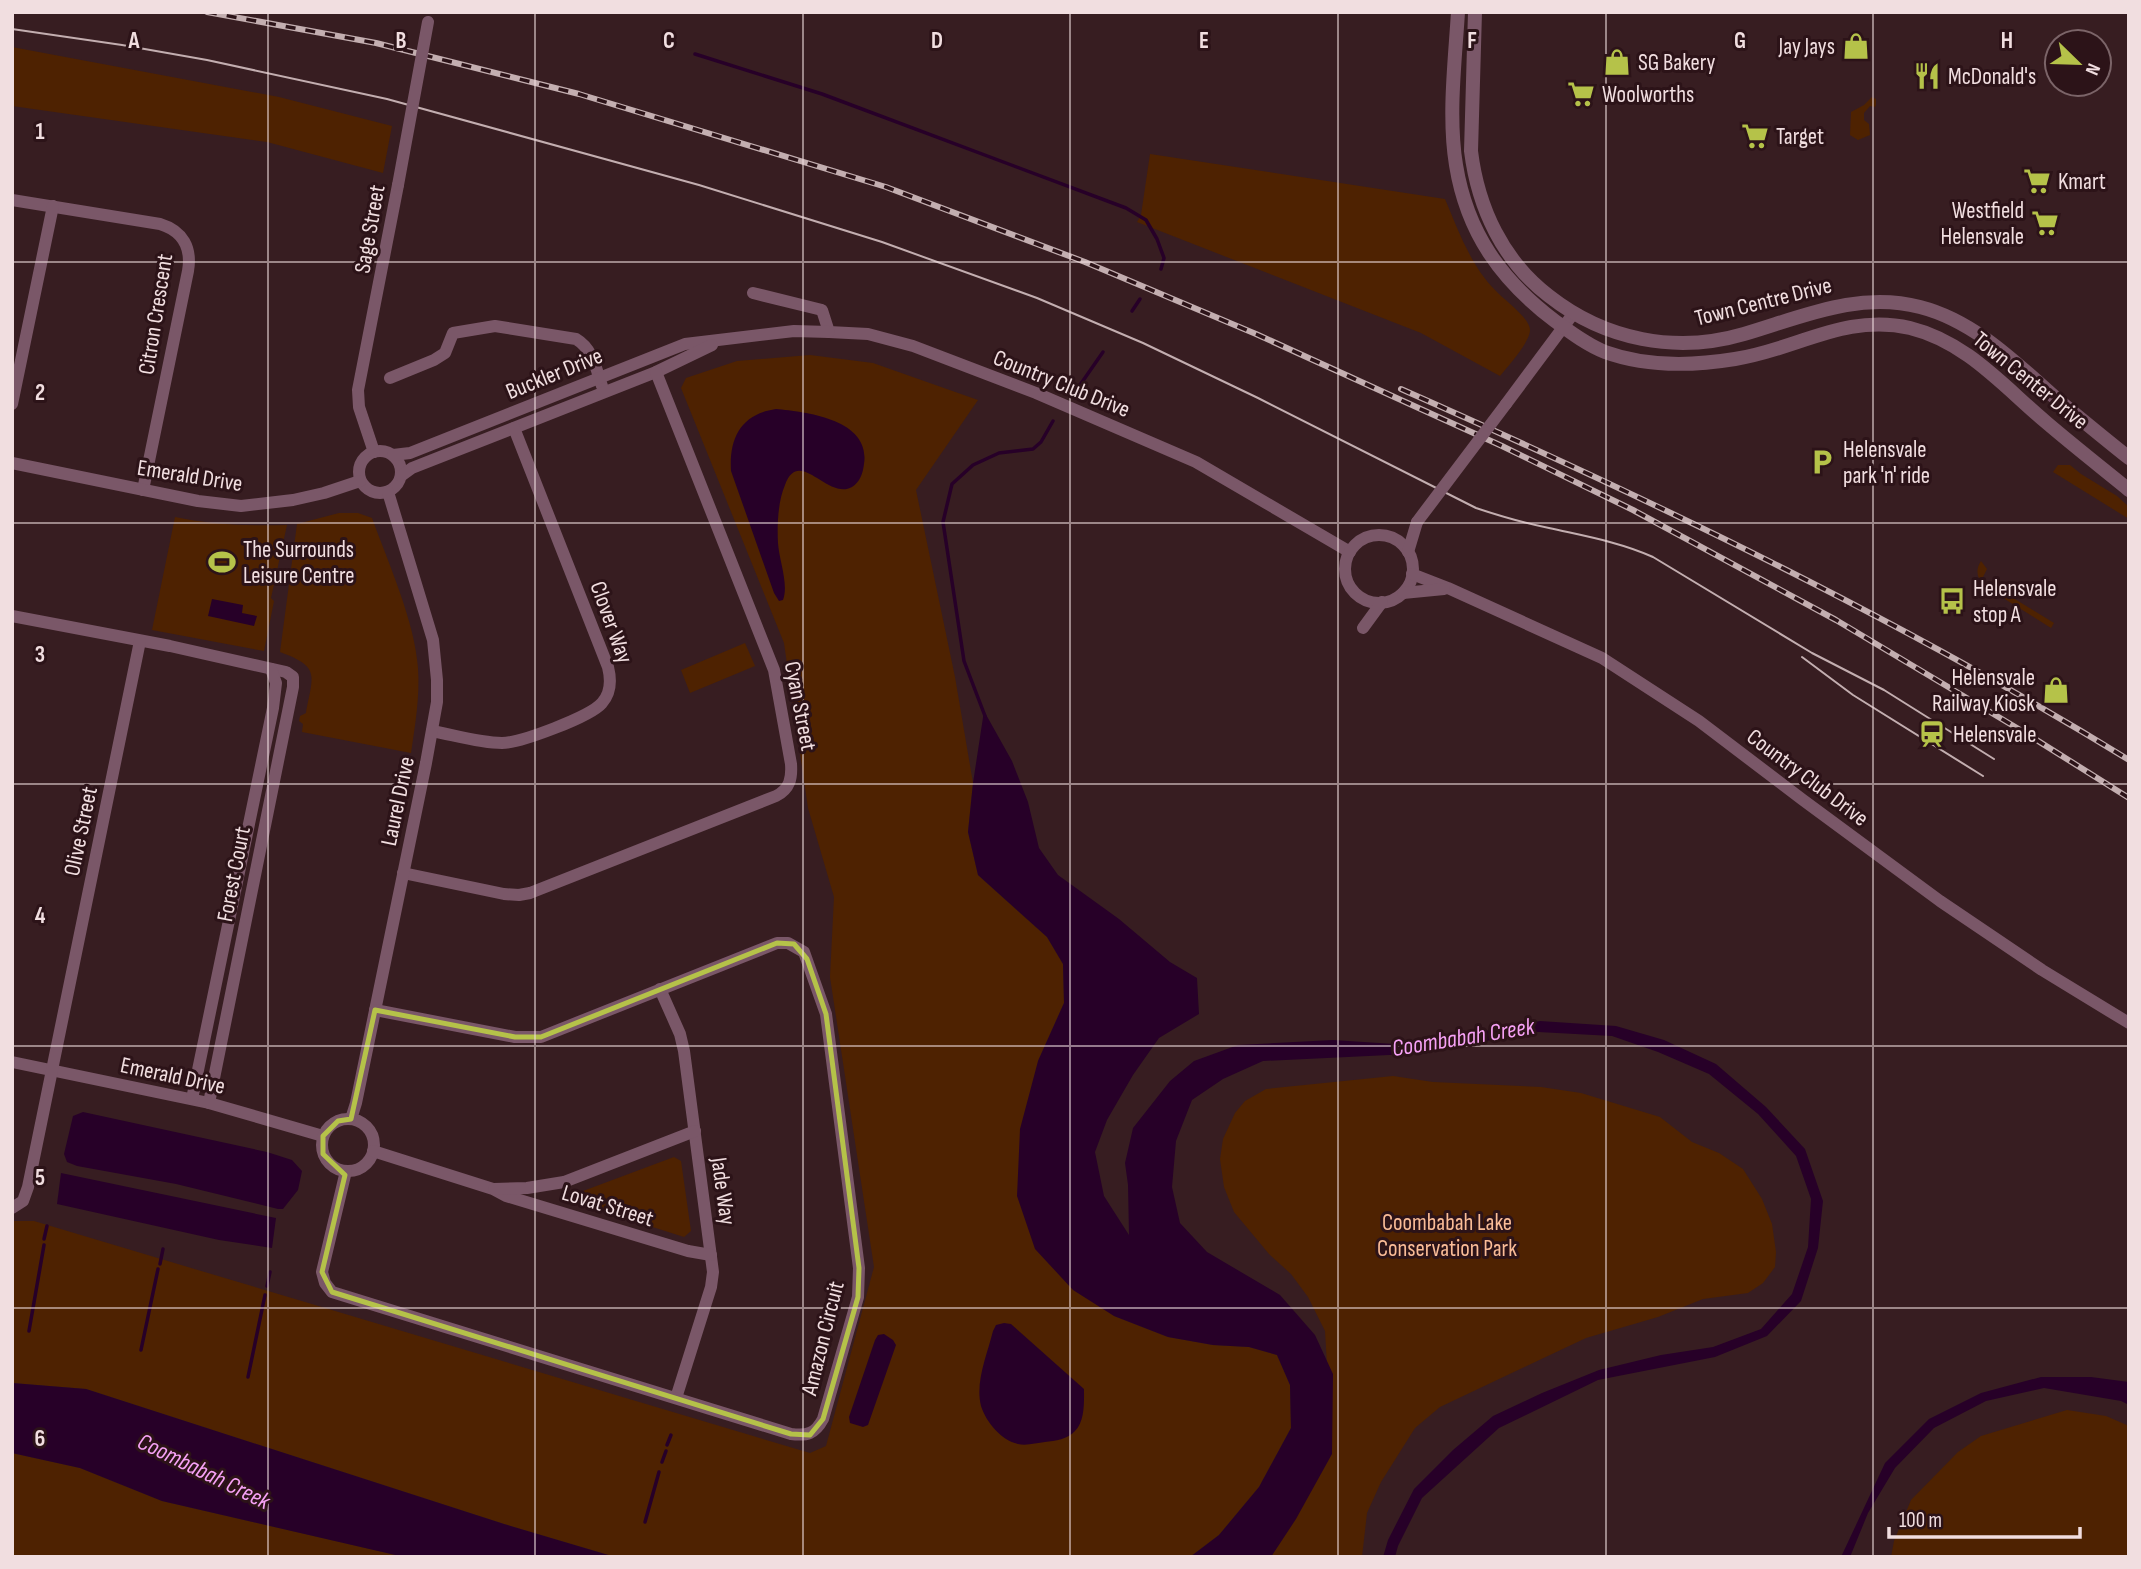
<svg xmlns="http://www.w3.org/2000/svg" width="2141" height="1569" viewBox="0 0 2141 1569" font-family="'Sofia Sans Condensed',sans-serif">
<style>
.green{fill:#4e2201}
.water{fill:#270028}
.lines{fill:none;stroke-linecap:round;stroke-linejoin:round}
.stream{stroke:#270028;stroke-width:3.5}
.minor{stroke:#7a5768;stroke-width:12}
.tertiary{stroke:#7a5768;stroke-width:14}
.tram{stroke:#c3aeb0;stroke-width:2}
.rail-casing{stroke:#c3aeb0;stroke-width:6}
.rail{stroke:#2c1318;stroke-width:3.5;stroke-dasharray:10;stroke-linecap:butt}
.minor-bridge{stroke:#7a5768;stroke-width:12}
.marked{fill:none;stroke:#b5c249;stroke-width:5;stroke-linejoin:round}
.grid{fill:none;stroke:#f1dee0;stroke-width:2;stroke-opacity:0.55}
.labels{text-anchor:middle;stroke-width:6;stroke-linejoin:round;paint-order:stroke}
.poi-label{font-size:23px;fill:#f1dee0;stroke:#2c1318;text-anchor:start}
.street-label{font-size:23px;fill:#f1dee0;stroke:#2c1318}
.park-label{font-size:23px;fill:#fabc97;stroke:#2c1318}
.water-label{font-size:24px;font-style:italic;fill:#f6a1f5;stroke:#2c1318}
.grid-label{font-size:23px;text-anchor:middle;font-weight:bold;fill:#f1dee0;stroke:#2c1318;stroke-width:6;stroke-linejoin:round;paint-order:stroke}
</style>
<rect width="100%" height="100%" fill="#371d21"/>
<g class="green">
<path d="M12,47L279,97L392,126L383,173L267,142L12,106Z"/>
<path d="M1872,97L1876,99V105L1875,107L1870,106L1864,113V120L1869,124L1870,135L1858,140L1850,135L1851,112L1864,105Z"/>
<path d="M1150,154L1445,199C1458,230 1471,266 1495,290C1504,300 1530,318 1530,330C1530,342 1508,366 1500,376L1421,333L1137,222L1141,215Z"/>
<path d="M810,355L873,363L978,400L916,490L955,677L973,783L968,832L978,875L1047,937L1063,964L1064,1003L1038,1061L1114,1316L1168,1337L1213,1345L1249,1347L1277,1355L1290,1385L1291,1428L1259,1487L1219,1535L1190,1557H615L504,1524L86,1389L12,1383V1221H34L810,1453L826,1446L874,1267L830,977L834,897L808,808L784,643L681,388L686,378L737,361Z"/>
<path d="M2058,465H2070L2081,474L2117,496L2129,507V519L2053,472Z"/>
<path d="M339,513H358L372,518C388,562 415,622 418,668C420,697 415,725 411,753L302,732L303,724L299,721L300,716L306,713C313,675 321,667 280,652L297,524Z"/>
<path d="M175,517C213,525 248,526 287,525L271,598L274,601L264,651L152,630Z"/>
<path d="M1981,561L1987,569L1982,579L2054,623L2051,628L1984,586C1977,578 1975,570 1981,561Z"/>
<path d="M745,643L755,666L690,693L681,670Z"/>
<path d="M1393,1076L1433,1082L1541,1087L1581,1093L1660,1117L1692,1142L1719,1153L1743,1169L1762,1199L1772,1224L1776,1252L1775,1267L1763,1283L1748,1293L1703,1299L1658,1317L1586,1338L1440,1407L1415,1428L1381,1482L1367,1513L1362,1557H1245L1327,1364L1325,1331L1308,1297L1291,1274L1269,1254L1234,1212L1224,1187L1220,1159L1223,1139L1235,1113L1245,1101L1266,1089Z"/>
<path d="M674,1157L681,1161L691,1231L684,1237L571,1201L575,1194Z"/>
<path d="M2067,1410L2106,1416L2129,1426V1557H1891L1894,1541L1911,1500L1958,1452L1981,1436Z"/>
<path d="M12,1453L80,1468L162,1501L405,1557H12Z"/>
</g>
<g class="water">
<path d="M776,409C808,412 871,420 864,464C863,473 860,482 852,487C828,501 799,446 785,485C778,501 777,525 778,543C779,560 789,584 783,600L779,601L774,593L731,471C729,438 741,414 776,409Z"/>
<path d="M212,599L243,605L242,613L257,616L254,626L208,616Z"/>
<path d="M984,711L1012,761L1028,802L1039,848L1058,875L1119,919L1170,962L1197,978L1199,1014L1159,1038L1133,1075L1107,1120L1095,1152L1104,1196L1129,1235L1128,1185L1125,1163L1133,1128L1170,1081L1194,1061L1238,1045L1333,1040L1410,1045L1540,1021L1616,1026L1664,1040L1716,1064L1766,1107L1805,1149L1823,1201L1818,1248L1801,1301L1767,1336L1715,1357L1598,1380L1499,1428L1422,1498L1398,1546L1395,1557H1383L1388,1540L1414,1489L1453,1450L1493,1416L1542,1393L1599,1370L1661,1355L1713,1347L1761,1329L1792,1294L1808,1247L1811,1199L1796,1156L1758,1114L1709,1074L1658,1052L1612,1036L1538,1032L1410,1054L1263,1061L1223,1079L1192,1100L1176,1141L1172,1187L1180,1223L1207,1252L1280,1295L1315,1335L1333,1374L1332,1454L1296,1519L1271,1557H1190L1219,1535L1259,1487L1291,1428L1290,1385L1277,1355L1249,1347L1213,1345L1168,1337L1114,1316L1073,1290L1035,1249L1017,1196L1020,1129L1038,1061L1064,1003L1063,964L1047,937L978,875L968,832L973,783Z"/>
<path d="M83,1112L267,1152L292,1160L302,1171L298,1190L283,1209H278L176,1184L77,1166L67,1162L64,1154L73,1116Z"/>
<path d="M61,1173L276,1218L272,1248L219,1240L57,1204Z"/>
<path d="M1004,1323L1011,1324L1084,1389C1084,1402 1085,1421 1075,1431C1068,1439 1055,1441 1045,1442C1037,1443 1026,1446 1018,1444C1001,1440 986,1422 981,1406C975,1382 987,1355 993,1331L996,1325Z"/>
<path d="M884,1334L893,1340L896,1345L868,1425L863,1427L850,1423L849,1417L875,1340L878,1335Z"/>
<path d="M2041,1377H2091L2129,1382V1405L2121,1401L2044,1388L1986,1401L1934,1428L1895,1468L1868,1513L1850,1557H1841L1885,1463L1929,1419L1981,1393Z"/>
<path d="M12,1383L86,1389L504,1524L615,1557H404L162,1501L80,1468L12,1453Z"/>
</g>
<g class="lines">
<g class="stream">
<path d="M695,54L822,94L1126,208L1146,220L1157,239L1164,258L1161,269"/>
<path d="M1132,311L1140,299"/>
<path d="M1080,385L1103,352"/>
<path d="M985,716L964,661L943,522L952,484L973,465L999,453L1033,449L1041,442L1053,421"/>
<path d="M44,1239L47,1226"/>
<path d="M160,1264L163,1249"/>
<path d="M267,1286L270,1272"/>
<path d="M29,1331L44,1245"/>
<path d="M141,1350L158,1269"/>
<path d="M248,1377L265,1295"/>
<path d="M667,1445L671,1435"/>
<path d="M662,1462L666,1451"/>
<path d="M645,1522L659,1472"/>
</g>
<g class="minor">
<path d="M12,200L160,224C183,231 192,248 188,271L143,490"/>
<path d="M753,293L822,310L829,332L868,334L913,346L1036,393L1196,462L1350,552"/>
<path d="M390,378L434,360L445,353L453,333L495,326L576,339C593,349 596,369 602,386"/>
<path d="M12,404L53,206"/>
<path d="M1506,404L1573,314"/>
<circle cx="380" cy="472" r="21"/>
<path d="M374,452L359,407L358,390L398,185"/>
<path d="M393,455L410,453L685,344L794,331L829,332"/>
<path d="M12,463L198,501L241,506L293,500L324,493L360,481"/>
<path d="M401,476L412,468L656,372L712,345"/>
<circle cx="1379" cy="569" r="34"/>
<path d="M1408,552L1417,522"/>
<path d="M1412,574L1448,588L1602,658L1699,721L1803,800L1940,901L2042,970L2129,1023"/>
<path d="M1403,593L1444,589"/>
<path d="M12,616L170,646L286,672L293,677V687L209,1103"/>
<path d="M1363,628L1382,602"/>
<path d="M432,731C454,735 479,743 502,743C520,743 590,717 602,703C611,693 611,679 608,667L514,428"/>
<path d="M403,873L504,894L519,895L530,893L776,796C790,789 792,778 791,764L774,670L656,372"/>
<path d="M660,989L680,1034L684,1051L713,1272L711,1287L676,1398"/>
<path d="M12,1062L209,1103L323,1136"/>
<path d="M192,1099L273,708L276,683L271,669"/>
<path d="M351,1119L356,1103L426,763L437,702V680L433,640L388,492"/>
<circle cx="348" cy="1145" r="26"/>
<path d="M373,1151L493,1189L506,1196L688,1251L711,1255"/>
<path d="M346,1171L322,1272L325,1283L332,1292L791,1434C807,1436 815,1434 823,1419L858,1297L859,1268L826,1014L804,952L788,943H777L541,1037H515L375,1010"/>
<path d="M494,1189L527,1188L564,1182L695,1131"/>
<path d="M12,1208L23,1201L28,1187L140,641"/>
</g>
<g class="tertiary">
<path d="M1458,12C1455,61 1448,117 1456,165C1467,233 1501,280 1555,321C1570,332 1587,345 1605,352C1646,367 1692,366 1735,359C1796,350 1845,313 1910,328C1967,342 2004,387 2047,423C2074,446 2102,468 2129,490"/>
<path d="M1475,12L1471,151C1478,208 1503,261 1549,296C1605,340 1676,354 1744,334C1802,317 1858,291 1920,307C1975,321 2017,364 2059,401C2082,420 2105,439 2129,458"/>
</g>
<g class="tram">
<path d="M12,29L122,45L207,60L387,99L699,185L882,242L1037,298L1143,343L1258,398L1476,508C1500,516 1524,523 1549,528C1584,536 1620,542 1653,557L1812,653L1884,690L1994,759"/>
<path d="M1802,657L1853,695L1983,776"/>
</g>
<defs>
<g id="rail">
<path d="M207,12L376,43L579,94L886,187L1085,262L1256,334L1502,446L1633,510L1836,620L2027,734L2129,798"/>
<path d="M1401,389C1650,499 1896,617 2129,760"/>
</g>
</defs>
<use href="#rail" class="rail-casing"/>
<use href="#rail" class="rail"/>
<g class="minor-bridge">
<path d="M398,185L428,22"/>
<path d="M1417,522L1506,404"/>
</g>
</g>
<path class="marked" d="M777,943L794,944L807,959L826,1014L859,1268L858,1297L823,1419L810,1435L791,1434L332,1292L322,1272L345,1175L323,1154V1136L338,1121L351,1119L375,1010L515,1037H541Z"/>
<path class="grid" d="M268,12V1557M535,12V1557M803,12V1557M1070,12V1557M1338,12V1557M1606,12V1557M1873,12V1557M12,262H2129M12,523H2129M12,784H2129M12,1046H2129M12,1308H2129"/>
<defs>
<symbol id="shop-bare" viewBox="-9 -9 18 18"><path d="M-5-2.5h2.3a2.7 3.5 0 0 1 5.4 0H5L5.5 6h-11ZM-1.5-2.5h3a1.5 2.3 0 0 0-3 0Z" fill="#b5c249" stroke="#2c1318" stroke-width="2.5" paint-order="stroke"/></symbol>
<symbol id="restaurant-bare" viewBox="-9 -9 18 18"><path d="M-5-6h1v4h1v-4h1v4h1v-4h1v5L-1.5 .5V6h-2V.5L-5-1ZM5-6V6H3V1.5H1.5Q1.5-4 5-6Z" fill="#b5c249" stroke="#2c1318" stroke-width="2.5" paint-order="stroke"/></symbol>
<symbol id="supermarket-bare" viewBox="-9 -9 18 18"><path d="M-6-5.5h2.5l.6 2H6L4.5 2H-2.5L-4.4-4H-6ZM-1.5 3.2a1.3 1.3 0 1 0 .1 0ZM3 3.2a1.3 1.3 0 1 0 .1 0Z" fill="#b5c249" stroke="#2c1318" stroke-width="2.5" paint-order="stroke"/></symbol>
<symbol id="parking-bare" viewBox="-9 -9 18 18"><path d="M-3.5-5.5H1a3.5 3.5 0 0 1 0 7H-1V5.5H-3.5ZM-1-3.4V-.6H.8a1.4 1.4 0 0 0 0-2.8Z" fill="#b5c249" stroke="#2c1318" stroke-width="2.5" paint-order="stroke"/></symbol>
<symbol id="stadium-bare" viewBox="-9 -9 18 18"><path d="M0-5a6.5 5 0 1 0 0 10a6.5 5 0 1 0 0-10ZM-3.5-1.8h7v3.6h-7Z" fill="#b5c249" stroke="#2c1318" stroke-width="2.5" paint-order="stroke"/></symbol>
<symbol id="bus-bare" viewBox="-9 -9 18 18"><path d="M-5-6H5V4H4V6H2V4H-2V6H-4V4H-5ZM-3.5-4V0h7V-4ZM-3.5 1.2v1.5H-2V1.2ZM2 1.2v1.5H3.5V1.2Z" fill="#b5c249" stroke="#2c1318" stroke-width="2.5" paint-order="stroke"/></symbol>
<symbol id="station-bare" viewBox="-9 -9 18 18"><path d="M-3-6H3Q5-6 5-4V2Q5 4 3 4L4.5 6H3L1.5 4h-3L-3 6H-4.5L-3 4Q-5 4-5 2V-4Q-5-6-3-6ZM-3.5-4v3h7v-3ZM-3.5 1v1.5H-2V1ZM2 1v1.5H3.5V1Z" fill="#b5c249" stroke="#2c1318" stroke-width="2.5" paint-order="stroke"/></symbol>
</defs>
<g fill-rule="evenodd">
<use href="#shop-bare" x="1837" y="27" width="38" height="38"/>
<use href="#shop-bare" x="1598" y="43" width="38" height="38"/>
<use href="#restaurant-bare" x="1908" y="57" width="38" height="38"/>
<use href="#supermarket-bare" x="1562" y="75" width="38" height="38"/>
<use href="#supermarket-bare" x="1736" y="117" width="38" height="38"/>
<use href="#supermarket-bare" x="2018" y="162" width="38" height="38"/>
<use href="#supermarket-bare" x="2026" y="204" width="38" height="38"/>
<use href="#parking-bare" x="1803" y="443" width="38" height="38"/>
<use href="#stadium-bare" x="203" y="543" width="38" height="38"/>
<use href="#bus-bare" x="1933" y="582" width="38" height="38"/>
<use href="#shop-bare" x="2037" y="671" width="38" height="38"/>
<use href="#station-bare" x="1913" y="715" width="38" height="38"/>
</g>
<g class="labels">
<g class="poi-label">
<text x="1835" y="54" text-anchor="end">Jay Jays</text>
<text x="1638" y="70">SG Bakery</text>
<text x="1948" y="84">McDonald's</text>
<text x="1602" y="102">Woolworths</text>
<text x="1776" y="144">Target</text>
<text x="2058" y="189">Kmart</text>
<text x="2024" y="218" text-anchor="end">Westfield<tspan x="2024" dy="26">Helensvale</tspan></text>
<text x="1843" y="457">Helensvale<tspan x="1843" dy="26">park 'n' ride</tspan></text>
<text x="243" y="557">The Surrounds<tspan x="243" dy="26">Leisure Centre</tspan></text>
<text x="1973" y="596">Helensvale<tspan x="1973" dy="26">stop A</tspan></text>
<text x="2035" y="685" text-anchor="end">Helensvale<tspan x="2035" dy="26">Railway Kiosk</tspan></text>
<text x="1953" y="742">Helensvale</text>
</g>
<g class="street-label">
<text transform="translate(369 229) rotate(-80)" y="8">Sage Street</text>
<text transform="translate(1763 301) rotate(-14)" y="8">Town Centre Drive</text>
<text transform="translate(155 314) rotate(-81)" y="8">Citron Crescent</text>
<text transform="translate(554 373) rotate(-22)" y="8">Buckler Drive</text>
<text transform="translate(2031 380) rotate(39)" y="8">Town Center Drive</text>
<text transform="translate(1062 383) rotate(22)" y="8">Country Club Drive</text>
<text transform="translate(190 475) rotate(9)" y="8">Emerald Drive</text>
<text transform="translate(612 622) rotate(70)" y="8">Clover Way</text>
<text transform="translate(801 706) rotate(79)" y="8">Cyan Street</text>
<text transform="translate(1808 777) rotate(37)" y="8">Country Club Drive</text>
<text transform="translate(397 801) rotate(-78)" y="8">Laurel Drive</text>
<text transform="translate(80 831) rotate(-78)" y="8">Olive Street</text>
<text transform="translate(233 874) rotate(-79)" y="8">Forest Court</text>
<text transform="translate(173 1075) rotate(12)" y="8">Emerald Drive</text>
<text transform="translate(724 1191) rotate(82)" y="8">Jade Way</text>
<text transform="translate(608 1205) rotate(17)" y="8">Lovat Street</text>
<text transform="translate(822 1338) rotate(-76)" y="8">Amazon Circuit</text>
</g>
<g class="park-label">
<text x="1447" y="1230">Coombabah Lake<tspan x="1447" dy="26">Conservation Park</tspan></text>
</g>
<g class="water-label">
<text transform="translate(1463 1037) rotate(-9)" y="8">Coombabah Creek</text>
<text transform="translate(204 1471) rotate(26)" y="8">Coombabah Creek</text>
</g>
</g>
<g class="grid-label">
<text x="134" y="48">A</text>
<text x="401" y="48">B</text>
<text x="669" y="48">C</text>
<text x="937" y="48">D</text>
<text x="1204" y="48">E</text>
<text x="1472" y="48">F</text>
<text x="1740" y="48">G</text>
<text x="2007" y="48">H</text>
<text x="40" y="139">1</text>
<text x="40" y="400">2</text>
<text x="40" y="662">3</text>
<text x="40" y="923">4</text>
<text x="40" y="1185">5</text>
<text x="40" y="1446">6</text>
</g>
<rect width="2141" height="1569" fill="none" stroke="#f1dee0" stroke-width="28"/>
<g transform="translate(2078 63) rotate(113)"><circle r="33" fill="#2c1318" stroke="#7b6468" stroke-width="2"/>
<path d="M0-5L12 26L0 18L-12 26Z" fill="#b5c249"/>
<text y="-10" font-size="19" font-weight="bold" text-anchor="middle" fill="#f1dee0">N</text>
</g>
<path d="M1889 1527v10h191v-10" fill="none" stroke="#f1dee0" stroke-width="3.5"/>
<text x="1899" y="1527" font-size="21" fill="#f1dee0" stroke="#2c1318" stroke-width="5" paint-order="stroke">100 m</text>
</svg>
